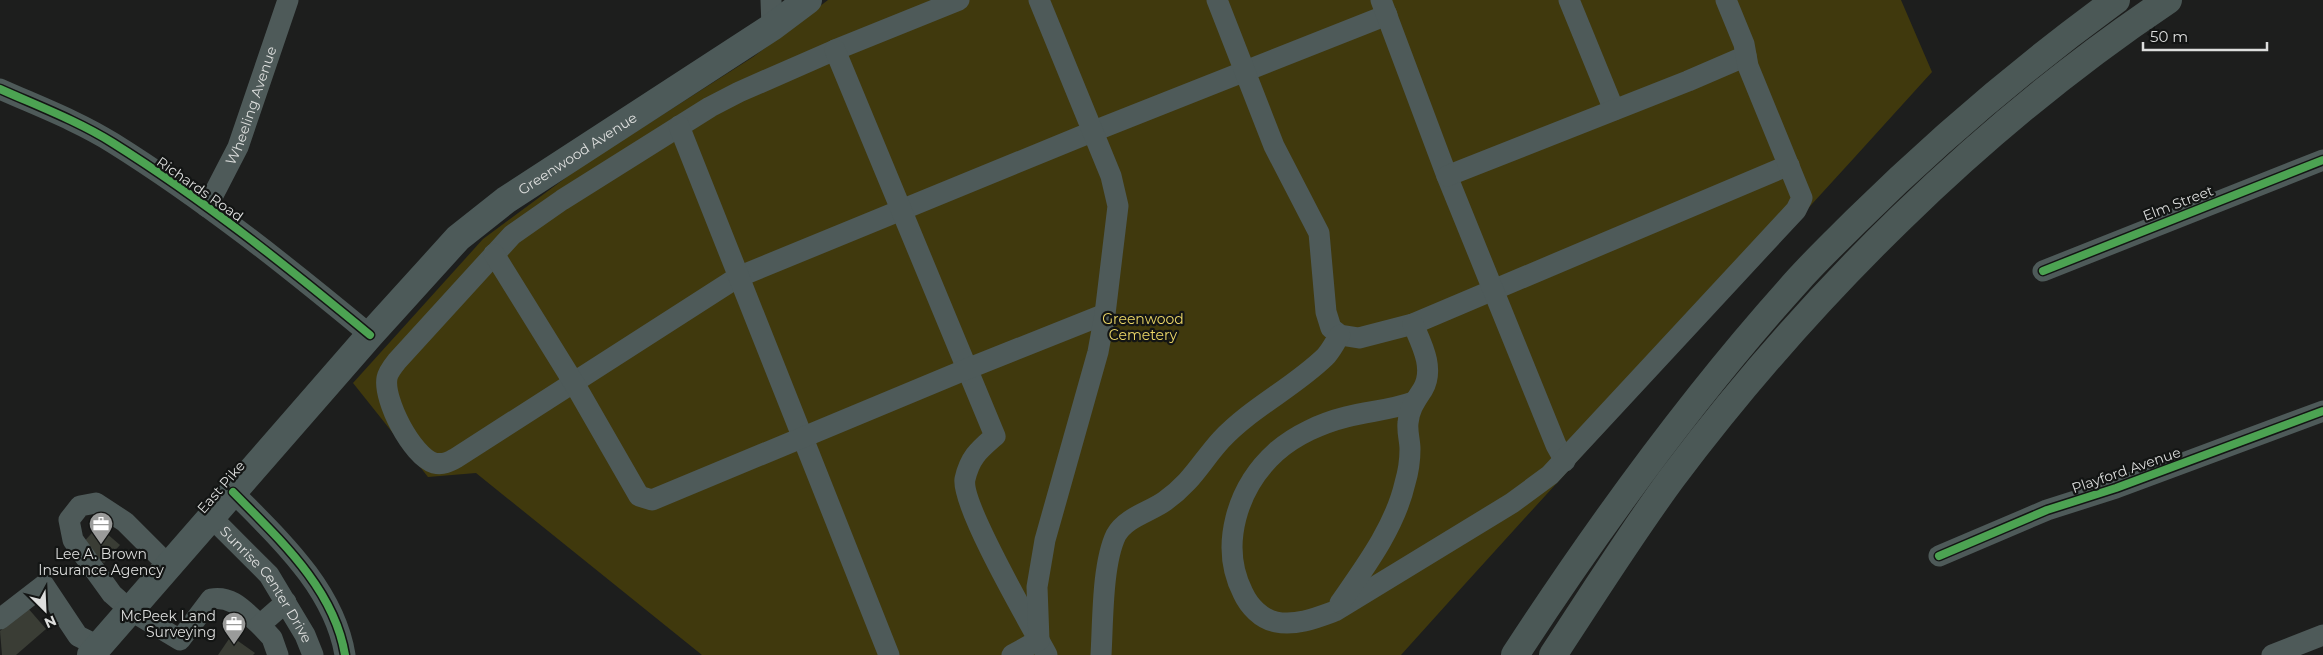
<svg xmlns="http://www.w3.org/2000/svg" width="2323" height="655" viewBox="0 0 2323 655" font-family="Montserrat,sans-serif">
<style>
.green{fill:#40390d}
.building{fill:#3a3d35}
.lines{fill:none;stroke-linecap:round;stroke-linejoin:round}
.minor{stroke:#4e5a59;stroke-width:21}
.major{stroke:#4d5a59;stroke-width:28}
.highway{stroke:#4b5856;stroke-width:28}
.cycleway-casing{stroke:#131514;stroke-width:11}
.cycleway{stroke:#4ca352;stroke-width:8}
.labels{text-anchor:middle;stroke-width:4.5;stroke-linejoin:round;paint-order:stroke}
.street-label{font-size:14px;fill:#dddedd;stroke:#131514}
.park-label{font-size:14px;fill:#ebd666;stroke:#131514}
.poi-label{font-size:14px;fill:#dddedd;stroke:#131514}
</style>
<rect width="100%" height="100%" fill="#1d1e1d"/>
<path class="green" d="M828,0H1901L1932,72C1756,267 1577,459 1401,655H702L476,473L428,477L353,383L483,239L579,168L753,57Z"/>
<g class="building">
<path d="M98,526L120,545L104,563L82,544Z"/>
<path d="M27,607L46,629L16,655H2L0,631Z"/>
<path d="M231,636L255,653L253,655H218Z"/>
</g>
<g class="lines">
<g class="minor">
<path d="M771,0L772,27"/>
<path d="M959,0L835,50L739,92L710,107L562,200L512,235L397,361C393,366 388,372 387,378C383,400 412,456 434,463C443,465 449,462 456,458L738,277L1094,131L1387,15"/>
<path d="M1217,0L1274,146L1319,233L1326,312L1331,328L1340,335L1359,338L1413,324L1789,165"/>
<path d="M1381,0L1447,176L1556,445L1565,461"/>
<path d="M1569,0L1614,110"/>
<path d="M835,50L995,436C979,450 970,457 965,479C960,504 1032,627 1047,655"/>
<path d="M0,89C38,106 78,121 113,143C204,200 288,267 370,335"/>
<path d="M679,126L889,655"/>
<path d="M1447,176L1688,81L1746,56"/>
<path id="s1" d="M207,207L238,147L288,0"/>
<path d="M494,254L574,383L639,496L652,500L967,369L1105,314"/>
<path d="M2043,271L2323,160"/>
<path d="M1413,402C1391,410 1369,411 1346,417C1322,423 1295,435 1276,452C1237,487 1219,546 1243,593C1249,606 1261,619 1276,622C1296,626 1316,618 1335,611L1512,503L1550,475L1796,210L1802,198L1748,66L1744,44L1726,0"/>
<path d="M233,492C278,538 334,588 345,655"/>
<path id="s2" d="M211,517L269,575L305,635L313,655"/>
<path d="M1939,556L2047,510L2116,488L2323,411"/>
<path d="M169,566L125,522L96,503L80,506L69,520L73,540L112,594L130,610L180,640L211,599C233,595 245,612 260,625"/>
<path d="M1340,603C1365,567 1395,527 1405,483C1408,473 1410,460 1410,449C1410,441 1407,432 1408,423C1409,409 1416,400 1423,389C1435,368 1421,343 1413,324"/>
<path d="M0,619L44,585L78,636L98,646"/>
<path d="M278,655L272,638L260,625L286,602"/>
<path d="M1012,655L1039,640L1037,587L1045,540L1098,352L1105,314L1118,206L1111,176L1039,0"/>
<path d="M1101,655C1103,622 1102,564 1116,535C1126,517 1150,512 1165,501C1192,482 1201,462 1221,440C1252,407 1293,388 1325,357C1331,351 1335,342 1340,335"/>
<path d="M2272,655L2323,635"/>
</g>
<path class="major" id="s3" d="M91,655L370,335L458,238L506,200L772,27L808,0"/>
<g class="highway">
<path d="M1515,655C1601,523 1693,396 1799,279C1817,259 1837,240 1856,221C1937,141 2024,67 2116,0"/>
<path d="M1553,655C1592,596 1630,535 1672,478C1807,298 1981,125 2168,0"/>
</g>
<defs>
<g id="cycleway">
<path d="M0,89C38,106 78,121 113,143C204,200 288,267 370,335"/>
<path d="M2043,271L2323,160"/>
<path d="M233,492C278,538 334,588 345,655"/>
<path d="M1939,556L2047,510L2116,488L2323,411"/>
</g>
</defs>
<use href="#cycleway" class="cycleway-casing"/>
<use href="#cycleway" class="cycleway"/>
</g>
<defs>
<symbol id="office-pin" viewBox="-11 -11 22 30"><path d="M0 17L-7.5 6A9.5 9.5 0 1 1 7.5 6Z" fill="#9a9b9a" stroke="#131514"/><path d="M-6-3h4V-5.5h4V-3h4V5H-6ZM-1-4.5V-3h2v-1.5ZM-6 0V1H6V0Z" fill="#fff"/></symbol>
</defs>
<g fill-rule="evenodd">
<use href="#office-pin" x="87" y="510" width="28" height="38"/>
<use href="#office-pin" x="220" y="610" width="28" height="38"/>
</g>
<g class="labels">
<g class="street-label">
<text dy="5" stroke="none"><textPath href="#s1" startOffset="111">Wheeling Avenue</textPath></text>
<text dy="5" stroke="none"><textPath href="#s3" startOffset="702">Greenwood Avenue</textPath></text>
<text transform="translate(200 189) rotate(35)" y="5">Richards Road</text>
<text transform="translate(2178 203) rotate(-21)" y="5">Elm Street</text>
<text transform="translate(2126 470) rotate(-19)" y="5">Playford Avenue</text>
<text transform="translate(221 487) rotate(-49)" y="5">East Pike</text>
<text dy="5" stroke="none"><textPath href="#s2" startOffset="88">Sunrise Center Drive</textPath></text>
</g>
<g class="park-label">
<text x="1143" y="324">Greenwood<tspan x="1143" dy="16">Cemetery</tspan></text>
</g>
<g class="poi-label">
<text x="101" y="559">Lee A. Brown<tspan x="101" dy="16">Insurance Agency</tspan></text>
<text x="216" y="621" text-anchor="end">McPeek Land<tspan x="216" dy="16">Surveying</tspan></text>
</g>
</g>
<g transform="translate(45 610) rotate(156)" stroke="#131514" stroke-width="4" paint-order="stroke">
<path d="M0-4L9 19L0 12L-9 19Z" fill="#dddedd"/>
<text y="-8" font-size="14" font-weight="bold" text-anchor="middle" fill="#dddedd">N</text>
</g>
<path d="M2143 42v8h124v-8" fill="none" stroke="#dddedd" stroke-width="2.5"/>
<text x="2150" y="42" font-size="15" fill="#dddedd" stroke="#131514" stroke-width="4" paint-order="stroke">50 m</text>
</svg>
